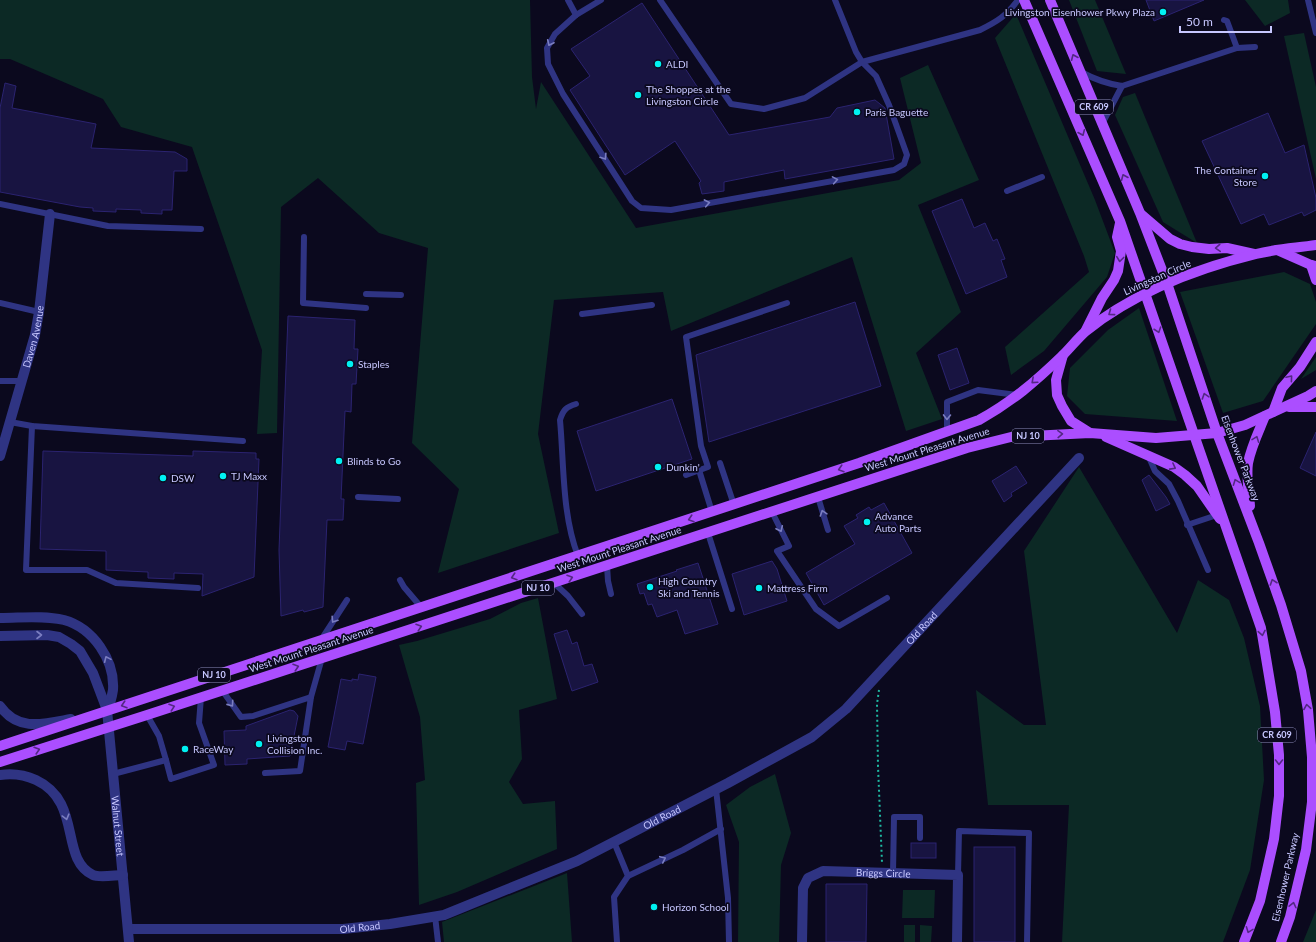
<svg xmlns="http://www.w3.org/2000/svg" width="1316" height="942" viewBox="0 0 1316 942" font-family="Lato,sans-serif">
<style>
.green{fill:#0c2925}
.building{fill:#181441;stroke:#2b2370}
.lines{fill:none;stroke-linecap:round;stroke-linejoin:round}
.path{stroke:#1fbaa2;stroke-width:2;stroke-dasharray:2 3;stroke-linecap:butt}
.service{stroke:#2f3483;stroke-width:6}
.minor{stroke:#2f3483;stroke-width:10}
.tertiary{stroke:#2f3483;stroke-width:10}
.primary{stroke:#ab4eff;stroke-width:10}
.oneway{stroke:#7b7ec1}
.oneway2{stroke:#532883}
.poi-dot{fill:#00f1f2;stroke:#0b091e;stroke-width:1.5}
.labels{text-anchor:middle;stroke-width:3.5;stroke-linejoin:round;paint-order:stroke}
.shield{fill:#0b091e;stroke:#8f8ebc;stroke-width:1}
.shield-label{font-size:9px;font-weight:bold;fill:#c7c7ff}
.poi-label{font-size:10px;fill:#c7c7ff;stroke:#0b091e;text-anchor:start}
.street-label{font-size:10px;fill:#c7c7ff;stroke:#0b091e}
</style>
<rect width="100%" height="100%" fill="#0b091e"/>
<g class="green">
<path d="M0,0H530L532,77L536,109L541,82L636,228L899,180L921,163L900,78L928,65L979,180L918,205L961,312L916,353L942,419L906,431L852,257L671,331L663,292L554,300L538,434L559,533L438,573L459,489L412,443L428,248L379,233L318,178L281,207L277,433L257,434L262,350L192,147L121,127L103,99L10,59H0Z"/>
<path d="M1069,0H1095L1126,74L1097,71Z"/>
<path d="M1245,0H1288L1290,13L1265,26Z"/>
<path d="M1016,14L1095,200L1115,253L1107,277L1044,351L1011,375L1005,347L1089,272L1084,256L995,38Z"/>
<path d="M1304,33L1316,87V179L1284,36Z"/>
<path d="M1135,93L1197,243L1163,222L1115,115L1123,97Z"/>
<path d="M1284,272L1310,284L1316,302V324L1263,401L1223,413L1180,292Z"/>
<path d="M1139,308L1177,421L1085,414L1067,396L1070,368L1108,330Z"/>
<path d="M1316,357V370L1301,379Z"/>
<path d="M1079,467L1177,633L1198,580L1229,600L1244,638L1260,706L1264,780L1250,870L1223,942H1062L1069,805H988L976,690L1024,725H1046L1024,551Z"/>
<path d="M538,598L557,699L519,710L522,759L509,782L523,804L555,801L557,849L457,892L419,905L416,783L425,780L420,717L399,645L417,641L490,619L521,603Z"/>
<path d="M775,774L791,833L781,865L779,942H738L739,842L726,805L750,787Z"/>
<path d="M567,873L572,942H444L442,922Z"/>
<path d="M903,890H935L934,918H902Z"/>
<path d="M1316,910V942H1303Z"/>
<rect x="904" y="925" width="11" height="17"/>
<path d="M920,925L932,926L931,942H920Z"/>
</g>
<g class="building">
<path d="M1146,0H1204L1154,21Z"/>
<path d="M642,3L729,135L830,117L837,108L875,100L885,108L894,159L785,179L784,170L724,182V191L702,194L699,183L701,181L675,141L625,175L570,90L590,76L571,49Z"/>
<path d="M5,83L16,86L12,108L96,124L91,148L175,152L187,159V171H174L172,210H162V214L141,213V210L116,209V212L93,211V208L80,207L0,192V108Z"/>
<path d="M1268,113L1285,153L1304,145L1316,198V210L1304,216L1302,212L1269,225L1264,214L1241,224L1202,141Z"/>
<path d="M962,199L974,228L985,223L993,241L997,239L1005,259L1001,260L1007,277L966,294L932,211Z"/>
<path d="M855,302L881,386L709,442L696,355Z"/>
<path d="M288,316L355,320L354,349H358L356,384H352L351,412L345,411L341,499H344L343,520H327L323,607L304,612L303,610L281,616L279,550Z"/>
<path d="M957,348L969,383L950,390L938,355Z"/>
<path d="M672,399L692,459L596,491L577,431Z"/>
<path d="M1316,432V476L1300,468Z"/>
<path d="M43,451L193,456V451L256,453V459H259L254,577L202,596L203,574L174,573V579L148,578V572L106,570V551L40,549Z"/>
<path d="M1016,466L1027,483L1011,493L1012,496L1004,502L992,481Z"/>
<path d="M1149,475L1166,497L1170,504L1156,511L1142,480Z"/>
<path d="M884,503L912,553L824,605L806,573L855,544L844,526L858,518L856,515L869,507L871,510Z"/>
<path d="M772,561L777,569L787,601L744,615L732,574Z"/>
<path d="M698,563L718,624L685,634L677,610L657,617L652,604L648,605L644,593L640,594L637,584L677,571L676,570Z"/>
<path d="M567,630L572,644L577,642L584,666L592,664L598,682L572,691L554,634Z"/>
<path d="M359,674L376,677L363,744L347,741L345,750L328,747L341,679L352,681V679L358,680Z"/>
<path d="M290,710L294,711L298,716L290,756L247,759V764L225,765L224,731L246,730V726Z"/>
<rect x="911" y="843" width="25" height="15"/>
<rect x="974" y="847" width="41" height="95"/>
<path d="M826,884H867L866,942H826Z"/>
</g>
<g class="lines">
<path class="path" d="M879,690L877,704L878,766L882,863"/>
<g class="service">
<path d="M568,0L576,15"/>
<path d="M601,0L576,15L555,34L547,48L548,64L563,94L632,201L641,208L671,210L894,170L904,164L907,155L889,105L876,76L862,62L856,52L835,0"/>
<path d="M660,0L731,104L764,109L805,98L862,62L980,30C998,21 1006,16 1018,0"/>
<path d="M1308,0L1316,33"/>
<path d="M1224,20L1227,21L1237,48"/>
<path d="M1081,72C1094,79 1108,84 1122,86L1237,48L1255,47"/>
<path d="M1102,124L1122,86"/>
<path d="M1007,191L1042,177"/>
<path d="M0,204L108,226L201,229"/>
<path d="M304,237L303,303L366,308"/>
<path d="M366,294L401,295"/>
<path d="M0,303L39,312"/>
<path d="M582,314L652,305"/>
<path d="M0,381H22"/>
<path d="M576,404C566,407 563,410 560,420C564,464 562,515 578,556"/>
<path d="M10,422L32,426L243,441"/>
<path d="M32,426L26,570H87L116,583L198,588"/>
<path d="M947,432V402L978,390L1017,395"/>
<path d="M1148,455L1155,471L1169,484L1178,501L1208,570"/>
<path d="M720,463L734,505"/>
<path d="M699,470L712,512"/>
<path d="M686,475L708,467L701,446L686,337L787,303"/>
<path d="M358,497L398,499"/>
<path d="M818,497L828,530"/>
<path d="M772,512L789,546L777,551L816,609L839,626L887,598"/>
<path d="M1187,525L1217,515"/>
<path d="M708,533L732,609"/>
<path d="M607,566L608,581L611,594"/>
<path d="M400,580L404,587L421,607"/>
<path d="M554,583L568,596L582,614"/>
<path d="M321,640L347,600"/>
<path d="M222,690L241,717L253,716L311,697L300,771L265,773"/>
<path d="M311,697L322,658"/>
<path d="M166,760L171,779L214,765L199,723L201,697"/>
<path d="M113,774L166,760L159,736L147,715"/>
<path d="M716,789L728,898L729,942"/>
<path d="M614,842L628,876L614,897L617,942"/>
<path d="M893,873L894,817H920V838"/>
<path d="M958,875L959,831L1029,833L1027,942"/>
<path d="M628,876L683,850L721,829"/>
<path d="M435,916L438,942"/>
</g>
<g class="minor">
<path id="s1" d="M0,456L35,335L39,312L50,214"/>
<path id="s2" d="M128,929H343L390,924L444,915L577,861L728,783L812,737L846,709L1079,458"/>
<path id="s3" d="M802,942L803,888L808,878L823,871L958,875L957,942"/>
</g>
<g class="tertiary">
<path d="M0,618C21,618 43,615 64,620C93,628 115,660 113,690C112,697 110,704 107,710"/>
<path id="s4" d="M0,636L47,635L59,637L71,644L80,651L93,673L107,710L129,942"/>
<path d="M0,706C18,732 44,724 71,719"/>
<path d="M0,775C12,773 25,775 36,780C83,802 59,859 93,875C99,878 116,875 123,875"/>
</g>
<g class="primary">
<path d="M1024,0L1120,221L1261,628L1275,712L1279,755V796L1274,839L1260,901L1244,942"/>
<path d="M1050,0L1140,213L1167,283L1217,433L1259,543L1281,605L1301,671L1308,710L1312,757V802L1306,850L1290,917L1281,942"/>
<path d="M1142,215L1170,239L1180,244L1192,247L1209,249L1227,248L1254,254"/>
<path d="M1277,250L1311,265L1316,266"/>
<path d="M1311,265L1316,280"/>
<path d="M1086,330L1102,298L1114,280L1118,271L1121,251L1117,237L1120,223"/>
<path d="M1063,355L1056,380L1057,395L1062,406L1071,421L1090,433"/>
<path d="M1289,407H1316"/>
<path d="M1273,412L1282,388L1300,367L1316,342"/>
<path d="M1106,437L1174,467L1185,475L1197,486L1220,519"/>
<path d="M1250,506C1249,492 1246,477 1248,463C1251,447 1259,431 1265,416"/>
<path d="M0,746L859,463L979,420C1012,402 1036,381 1063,355C1071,347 1078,338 1086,331C1135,292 1195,269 1256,254C1276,249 1296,248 1316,245"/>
<path d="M0,762L147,715L967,448L1011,437L1090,433L1156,438L1217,433L1245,425L1308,396L1316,391"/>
</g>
</g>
<defs><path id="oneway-chevron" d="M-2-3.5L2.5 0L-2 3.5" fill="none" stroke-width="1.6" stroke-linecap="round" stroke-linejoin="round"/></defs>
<g class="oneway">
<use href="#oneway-chevron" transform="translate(550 43) rotate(115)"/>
<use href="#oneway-chevron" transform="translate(604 157) rotate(57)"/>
<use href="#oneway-chevron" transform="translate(835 180) rotate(-10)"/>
<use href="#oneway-chevron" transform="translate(707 203) rotate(-11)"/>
<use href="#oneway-chevron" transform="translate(947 417) rotate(91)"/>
<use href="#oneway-chevron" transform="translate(823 513) rotate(-108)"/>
<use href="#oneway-chevron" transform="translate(780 529) rotate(65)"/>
<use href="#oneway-chevron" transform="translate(334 620) rotate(123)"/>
<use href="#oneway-chevron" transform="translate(39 635)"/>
<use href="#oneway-chevron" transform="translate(107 659) rotate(-114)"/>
<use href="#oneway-chevron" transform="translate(231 704) rotate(55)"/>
<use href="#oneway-chevron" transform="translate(66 817) rotate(75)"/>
<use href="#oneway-chevron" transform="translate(663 859) rotate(-25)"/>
</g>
<g class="oneway2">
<use href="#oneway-chevron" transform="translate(1074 57) rotate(-113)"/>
<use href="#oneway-chevron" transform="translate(1082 133) rotate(67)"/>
<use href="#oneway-chevron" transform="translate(1124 177) rotate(-113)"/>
<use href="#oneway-chevron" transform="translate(1218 248) rotate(176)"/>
<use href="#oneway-chevron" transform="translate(1120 259) rotate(97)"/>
<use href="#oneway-chevron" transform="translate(1111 313) rotate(144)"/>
<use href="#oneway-chevron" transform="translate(1158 330) rotate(71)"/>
<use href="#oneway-chevron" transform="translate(1290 378) rotate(-50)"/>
<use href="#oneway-chevron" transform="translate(1034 381) rotate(138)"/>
<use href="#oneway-chevron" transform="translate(1205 396) rotate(-108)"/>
<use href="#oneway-chevron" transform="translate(1060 434) rotate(-2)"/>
<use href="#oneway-chevron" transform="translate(1256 439) rotate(-69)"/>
<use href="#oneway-chevron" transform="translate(1173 467) rotate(28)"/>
<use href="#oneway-chevron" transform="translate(841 469) rotate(162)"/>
<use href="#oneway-chevron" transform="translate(1236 482) rotate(-111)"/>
<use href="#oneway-chevron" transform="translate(691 519) rotate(162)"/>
<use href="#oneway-chevron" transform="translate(514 577) rotate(162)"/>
<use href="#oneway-chevron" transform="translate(570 578) rotate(-18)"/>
<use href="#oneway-chevron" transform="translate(1273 582) rotate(-109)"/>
<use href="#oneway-chevron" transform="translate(419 627) rotate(-18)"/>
<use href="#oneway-chevron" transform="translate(1262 633) rotate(79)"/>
<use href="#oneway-chevron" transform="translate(296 667) rotate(-18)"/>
<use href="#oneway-chevron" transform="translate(124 705) rotate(162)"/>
<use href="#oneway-chevron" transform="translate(172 707) rotate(-19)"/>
<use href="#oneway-chevron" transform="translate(1307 707) rotate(-99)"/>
<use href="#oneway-chevron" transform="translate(37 750) rotate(-17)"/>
<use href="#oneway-chevron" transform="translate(1279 762) rotate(90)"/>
<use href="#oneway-chevron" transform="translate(1293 905) rotate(-77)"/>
<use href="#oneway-chevron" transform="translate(1249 930) rotate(111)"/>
</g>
<g class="poi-dot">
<circle cx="1163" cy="12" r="4"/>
<circle cx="658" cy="64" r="4"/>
<circle cx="638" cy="95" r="4"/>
<circle cx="857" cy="112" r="4"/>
<circle cx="1265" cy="176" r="4"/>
<circle cx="350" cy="364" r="4"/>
<circle cx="339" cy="461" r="4"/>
<circle cx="658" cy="467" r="4"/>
<circle cx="223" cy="476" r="4"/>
<circle cx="163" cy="478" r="4"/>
<circle cx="867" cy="522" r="4"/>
<circle cx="650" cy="587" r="4"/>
<circle cx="759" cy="588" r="4"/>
<circle cx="259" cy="744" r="4"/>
<circle cx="185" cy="749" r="4"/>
<circle cx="654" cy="907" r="4"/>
</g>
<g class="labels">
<g class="shield">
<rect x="1075" y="100" width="38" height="14" rx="3"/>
<rect x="1012" y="429" width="32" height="14" rx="3"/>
<rect x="522" y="581" width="32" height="14" rx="3"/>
<rect x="198" y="668" width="32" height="14" rx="3"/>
<rect x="1258" y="728" width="38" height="14" rx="3"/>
</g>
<g class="shield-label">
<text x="1094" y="110">CR 609</text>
<text x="1028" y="439">NJ 10</text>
<text x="538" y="591">NJ 10</text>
<text x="214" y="678">NJ 10</text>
<text x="1277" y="738">CR 609</text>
</g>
<g class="poi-label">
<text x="1155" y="16" text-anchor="end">Livingston Eisenhower Pkwy Plaza</text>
<text x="666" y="68">ALDI</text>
<text x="646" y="93">The Shoppes at the<tspan x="646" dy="12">Livingston Circle</tspan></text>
<text x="865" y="116">Paris Baguette</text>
<text x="1257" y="174" text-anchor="end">The Container<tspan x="1257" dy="12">Store</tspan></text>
<text x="358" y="368">Staples</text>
<text x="347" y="465">Blinds to Go</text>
<text x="666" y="471">Dunkin'</text>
<text x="231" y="480">TJ Maxx</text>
<text x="171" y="482">DSW</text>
<text x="875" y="520">Advance<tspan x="875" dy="12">Auto Parts</tspan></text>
<text x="658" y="585">High Country<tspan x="658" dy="12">Ski and Tennis</tspan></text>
<text x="767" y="592">Mattress Firm</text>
<text x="267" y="742">Livingston<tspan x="267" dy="12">Collision Inc.</tspan></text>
<text x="193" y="753">RaceWay</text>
<text x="662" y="911">Horizon School</text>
</g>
<g class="street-label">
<text transform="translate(1157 277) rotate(-24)" y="4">Livingston Circle</text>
<text dy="4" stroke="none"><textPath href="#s1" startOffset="124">Daven Avenue</textPath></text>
<text transform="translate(927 449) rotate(-17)" y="4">West Mount Pleasant Avenue</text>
<text transform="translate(1241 458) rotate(69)" y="4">Eisenhower Parkway</text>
<text transform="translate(619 549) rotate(-18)" y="4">West Mount Pleasant Avenue</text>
<text dy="4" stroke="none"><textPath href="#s2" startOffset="881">Old Road</textPath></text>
<text transform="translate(311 649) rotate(-18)" y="4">West Mount Pleasant Avenue</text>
<text dy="4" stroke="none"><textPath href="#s2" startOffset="556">Old Road</textPath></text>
<text dy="4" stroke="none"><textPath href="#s4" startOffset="266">Walnut Street</textPath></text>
<text dy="4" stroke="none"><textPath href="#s3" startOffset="142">Briggs Circle</textPath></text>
<text transform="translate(1285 877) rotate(-77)" y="4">Eisenhower Parkway</text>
<text dy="4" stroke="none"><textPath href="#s2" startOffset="232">Old Road</textPath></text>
</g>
</g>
<path d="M1180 26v6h91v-6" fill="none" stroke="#c7c7ff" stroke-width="2"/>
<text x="1186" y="26" font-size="12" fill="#c7c7ff" stroke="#0b091e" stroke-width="3" paint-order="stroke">50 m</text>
</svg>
